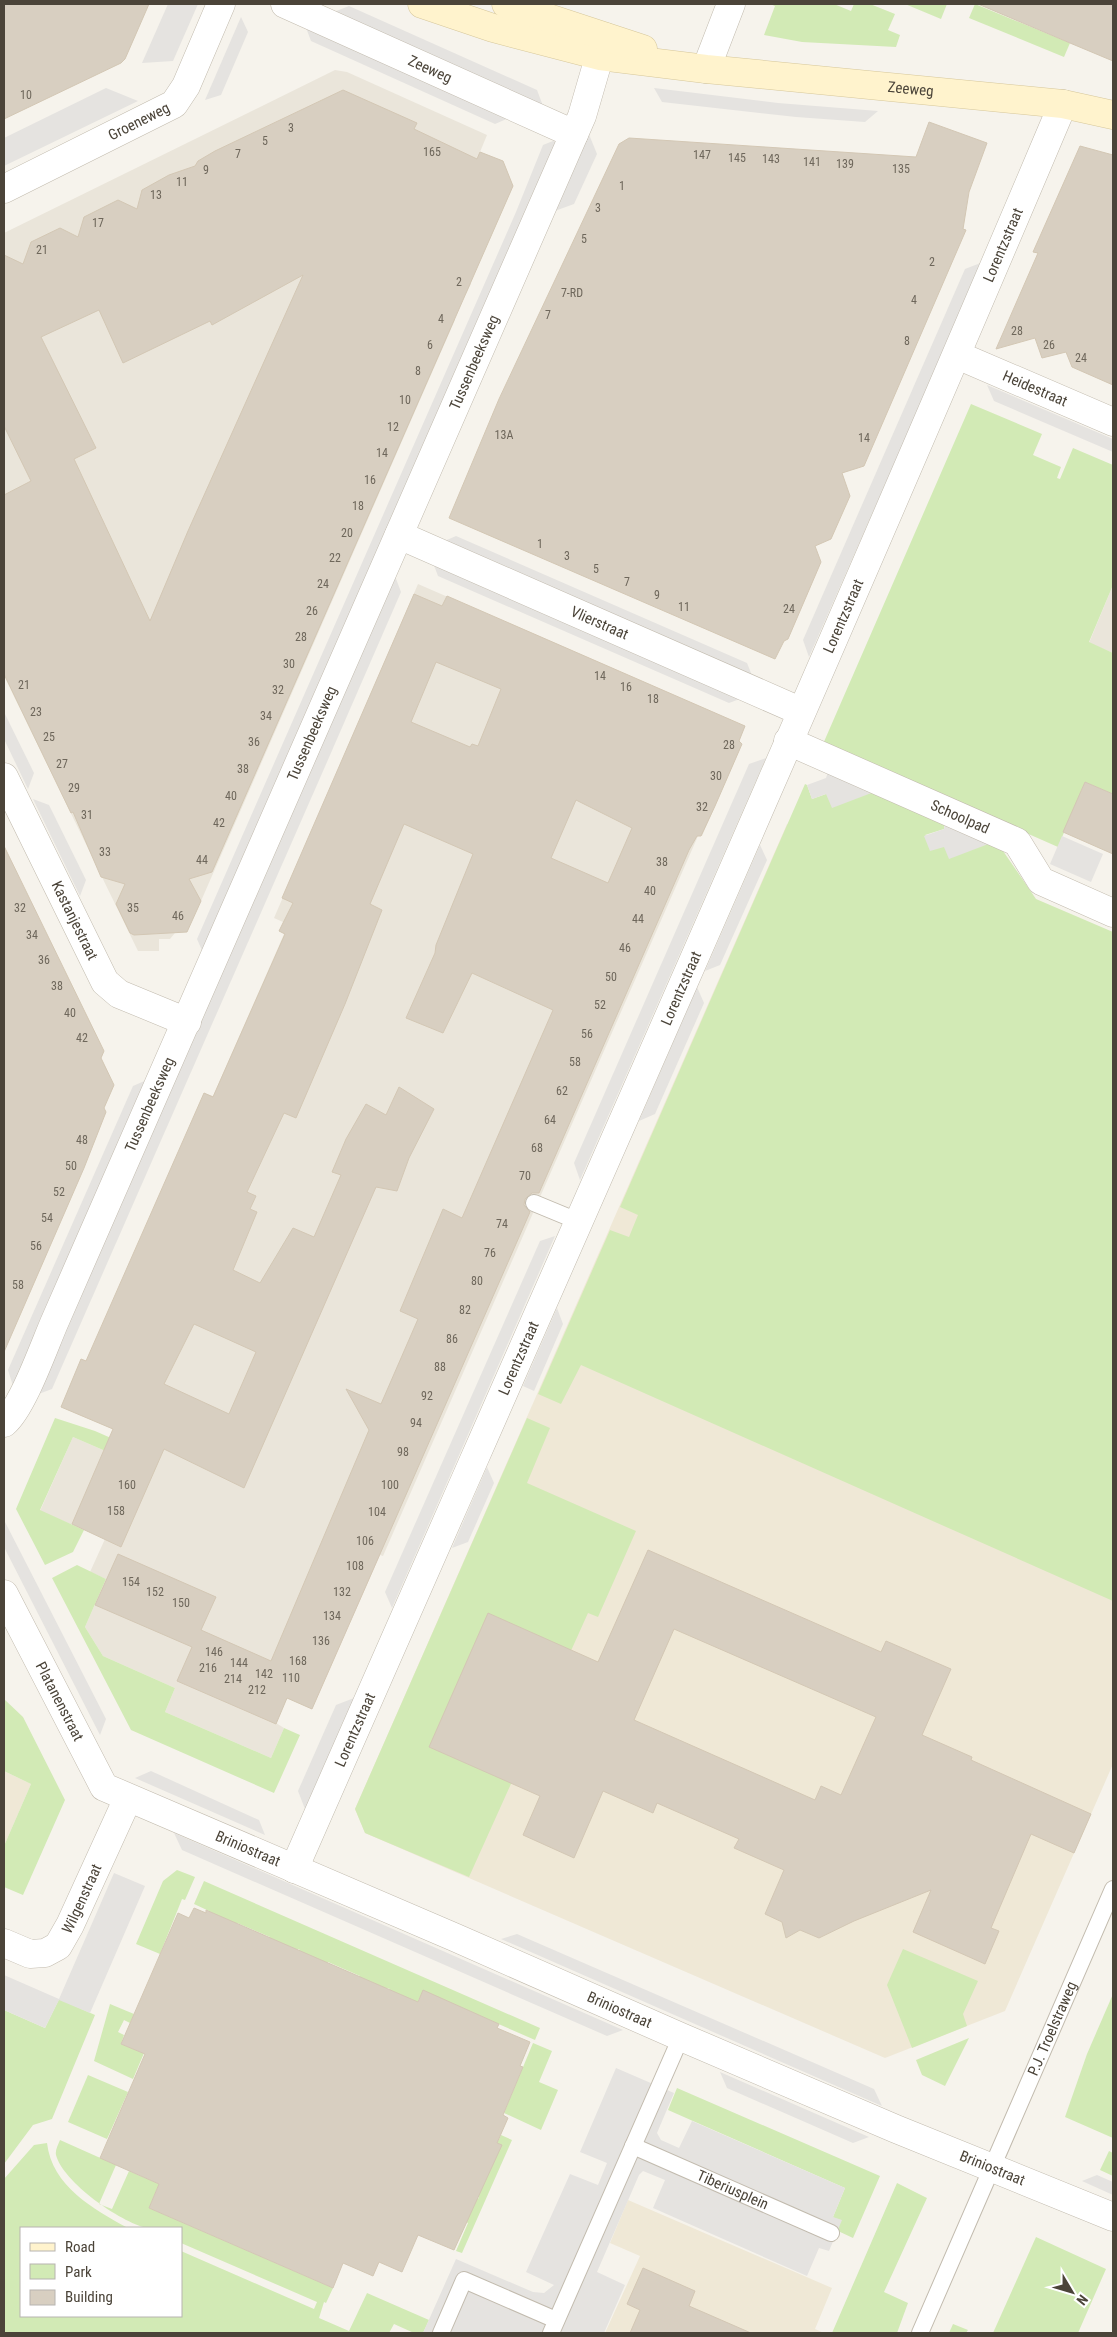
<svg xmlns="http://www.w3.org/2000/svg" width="1117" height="2337" viewBox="0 0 1117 2337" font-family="'Roboto Condensed',sans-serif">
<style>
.residential{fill:#eae5da}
.education{fill:#efe8d6}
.green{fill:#d2eab5}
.parking{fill:#e5e3e0}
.building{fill:#d8cfc1;stroke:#d3c7b4;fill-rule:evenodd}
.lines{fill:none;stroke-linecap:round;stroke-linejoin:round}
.lane-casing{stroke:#c2bbae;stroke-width:18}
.street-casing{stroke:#c2bbae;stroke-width:29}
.secondary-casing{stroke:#d6c79b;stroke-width:29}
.lane{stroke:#fff;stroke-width:16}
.street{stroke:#fff;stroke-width:28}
.secondary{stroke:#fff3cd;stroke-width:28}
.labels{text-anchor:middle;stroke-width:5;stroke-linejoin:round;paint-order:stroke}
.number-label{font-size:12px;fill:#6e675b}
.street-label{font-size:15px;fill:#4b4439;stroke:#fff}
</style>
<rect width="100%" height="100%" fill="#f6f3ec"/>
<g class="residential">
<path d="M335,70L347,72L487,135L480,152L503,161L513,186L490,239L468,279L471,284L466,294L461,296L449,317L455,320L201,901L170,939H159V951H138L4,676V233Z"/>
<path d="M418,584L745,726L739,741L742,744L702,836H698L383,1556L380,1555L312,1709L287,1698L276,1723L284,1728L271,1758L165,1712L175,1688L103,1656L85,1627L106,1579L90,1572L105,1539L40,1511L73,1437L154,1472L162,1450L61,1407L81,1359L87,1361L204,1093L213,1096L284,934L279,931L283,922L274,918Z"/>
<path d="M1113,585V653L1089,643Z"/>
</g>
<g class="education">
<path d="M787,824L1113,977V1764L1005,2011L885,2058L365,1833L355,1809Z"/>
<path d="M4,1771L31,1784L4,1846Z"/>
<path d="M628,2200L832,2288L815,2329L824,2333H605L640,2256L610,2243Z"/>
</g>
<g class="green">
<path d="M770,4H834L851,11L854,4H870L895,14L888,30L900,35L896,47L802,42L764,35L775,6Z"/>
<path d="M905,4H947L941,19Z"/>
<path d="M975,4L1070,43L1064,57L969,18Z"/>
<path d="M971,404L1042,434L1033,455L1061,467L1057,478L1060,479L1073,448L1113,465V585L1089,642L1113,653V794L1085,782L1058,847L823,744Z"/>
<path d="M805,784L807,785L812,799L826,794L874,792L945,823L944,829L925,835L944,847L991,843L1001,848L1036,899L1113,932V1601L581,1365L561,1404L538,1394L610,1230L629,1237L638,1215L620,1207Z"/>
<path d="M55,1418L95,1431L159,1459L154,1472L73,1437L40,1510L84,1530L73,1552L45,1565L16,1509Z"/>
<path d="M527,1418L550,1428L527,1483L636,1531L598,1617L588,1613L469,1877L365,1833L355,1809Z"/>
<path d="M77,1565L106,1579L85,1627L103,1656L175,1688L165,1712L271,1758L284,1728L300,1735L274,1793L131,1730L52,1578Z"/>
<path d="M4,1699L23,1717L65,1800L23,1895L4,1887V1846L31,1784L4,1771Z"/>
<path d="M177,1870L195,1877L185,1900L182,1899L160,1954L136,1944L163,1881Z"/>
<path d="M204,1881L540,2028L535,2040L423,1991L416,2005L389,1993L390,1989L387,1988L386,1992L359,1980L360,1976L328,1962L326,1965L299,1954L300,1950L298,1949L296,1953L268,1940L270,1937L237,1923L235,1926L207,1914L209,1911L194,1904Z"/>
<path d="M903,1949L978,1981L963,2014L967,2026L912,2048L887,1985Z"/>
<path d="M1113,1994V2138L1065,2117L1087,2054Z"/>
<path d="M59,1999L95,2015L52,2119L33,2125L4,2164V2010L45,2028Z"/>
<path d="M110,2004L134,2014L130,2023L124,2020L118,2032L124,2035L121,2044L144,2053L133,2079L94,2061Z"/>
<path d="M969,2038L945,2086L922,2075L916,2060Z"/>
<path d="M533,2043L552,2051L539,2082L558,2090L541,2130L504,2113Z"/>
<path d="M88,2075L128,2092L107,2139L68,2122Z"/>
<path d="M677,2088L880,2176L853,2238L838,2231L833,2217L845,2188L668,2110Z"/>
<path d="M501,2135L512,2140L462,2253L456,2251L468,2223L464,2221L474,2197L478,2199L479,2197L475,2195L501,2145L497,2143Z"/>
<path d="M60,2140L116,2165L99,2204L112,2209L129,2171L159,2184L149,2208L333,2288L326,2303L324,2302L319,2318L349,2331L367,2293L429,2320L423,2333H414L394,2324L389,2333H4V2179L34,2145L47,2143C52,2186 93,2209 128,2228H21V2316H181V2251L314,2309L317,2302L181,2243V2228C171,2228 157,2231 147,2228C120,2222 63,2182 56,2155C55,2150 58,2145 60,2140Z"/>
<path d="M1109,2151L1113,2153V2176L1100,2170Z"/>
<path d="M897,2183L927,2198L884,2292L908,2303L897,2333H832Z"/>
<path d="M1036,2237L1106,2269L1078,2333H993Z"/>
<path d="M953,2324L968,2330L966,2333H949Z"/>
</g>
<g class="parking">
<path d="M168,4H198L173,61L142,63Z"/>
<path d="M349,6L537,90L543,106L334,12Z"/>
<path d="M241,17L248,32L221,95L205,100Z"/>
<path d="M305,25L511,117L495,124L311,41Z"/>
<path d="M106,88L138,101L4,166V138Z"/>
<path d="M654,88L778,103L878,111L865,122L796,117L662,102Z"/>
<path d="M588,132L597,154L574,204L552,212Z"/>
<path d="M553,141L556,142L204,955L197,939L516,212L543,145Z"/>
<path d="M983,262L809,657L803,640L965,269Z"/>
<path d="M987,385L1113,439V452L994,401Z"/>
<path d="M456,536L747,663L753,678L440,543Z"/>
<path d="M432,560L745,697L729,703L438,576Z"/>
<path d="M395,576L401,592L327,762L52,1389L36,1395Z"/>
<path d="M4,712L34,773L28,789L4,739Z"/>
<path d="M766,758L580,1180L574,1163L749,764Z"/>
<path d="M828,772L874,792L832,808L826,794L812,799L807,785L826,778Z"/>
<path d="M33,799L49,805L86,880L80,896Z"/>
<path d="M945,823L991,843L949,859L944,847L930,851L924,836L944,829Z"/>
<path d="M1062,836L1103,854L1091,882L1050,864Z"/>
<path d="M760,845L767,860L720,965L705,971Z"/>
<path d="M697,987L704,1003L655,1114L639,1121Z"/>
<path d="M149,1079L13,1386L8,1370L133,1086Z"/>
<path d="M555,1236L392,1608L385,1592L540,1241Z"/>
<path d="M557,1308L563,1324L534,1391L523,1386Z"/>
<path d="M487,1467L494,1483L468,1542L452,1548Z"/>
<path d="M4,1520L106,1719L100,1735L4,1547Z"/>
<path d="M354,1698L305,1809L298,1791L336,1705Z"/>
<path d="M151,1771L259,1820L265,1835L135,1778Z"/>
<path d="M174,1833L623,2030L607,2036L182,1850Z"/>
<path d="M114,1873L145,1886L90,2013L59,2000L45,2028L4,2010V1975L59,1999Z"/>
<path d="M517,1934L874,2089L882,2106L501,1939Z"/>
<path d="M616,2068L674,2093L657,2133L661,2140L679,2148L692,2121L845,2188L833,2217L842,2220L829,2251L819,2248L807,2276L653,2208L665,2180L643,2171L639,2175L597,2272L625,2285L604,2333H423L456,2259L533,2292L544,2293L554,2285L526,2272L570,2174L598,2185L607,2163L580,2152Z"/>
<path d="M720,2072L869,2137L853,2143L727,2088Z"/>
<path d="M1097,2175L1113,2182V2195L1082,2181Z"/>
</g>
<g class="building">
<path d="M4,4H149L125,59L121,63L4,119Z"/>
<path d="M978,4H1113V61L1070,43Z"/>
<path d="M343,90L417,123L414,129L477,159L480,152L503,161L513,186L212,872L189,879L201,901L187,932L134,935L130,933L116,904L125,884L101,877L73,812L71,813L4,674V495L31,481L4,426V255L23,264L31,242L60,228L78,237L84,217L118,200L137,209L142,190L169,175L195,166L198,161L215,151ZM303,275L188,531L150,621L74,459L96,448L41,337L99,310L123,363L210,321L212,325Z"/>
<path d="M929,122L987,143L969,192L963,229L966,230L864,466L842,473L850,496L831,539L815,546L821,562L788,639L784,641L775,659L449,518L499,399L619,144L629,138L916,157Z"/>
<path d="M1080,146L1113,155V385L1072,367L1066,352L1042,358L1035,338L996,349L1038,253L1033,252Z"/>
<path d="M414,594L442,606L447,596L745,726L739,741L742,744L715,806L701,836H697L689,850L539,1193H532L525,1199L524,1205L530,1212L312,1709L287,1698L276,1724L177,1681L192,1647L95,1605L118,1554L216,1597L201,1630L271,1661L369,1430L346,1389L381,1404L418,1319L400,1311L443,1209L462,1218L553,1010L472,973L443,1033L406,1018L435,953L436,945L473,854L404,824L370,904L382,910L345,1004L296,1118L284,1113L247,1192L256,1196L250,1209L257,1212L233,1270L260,1283L293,1228L314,1237L341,1175L332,1172L346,1139L366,1104L386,1115L399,1087L434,1109L409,1158L397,1191L376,1187L244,1488L164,1449L121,1547L72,1524L113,1429L61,1407L81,1359L86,1361L204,1093L213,1097L285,934L279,931L293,903L282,898ZM436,662L501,689L478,746L472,744L470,747L411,722ZM576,800L632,828L608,883L551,858ZM194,1324L256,1352L229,1414L164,1384Z"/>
<path d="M1085,782L1113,794V854L1063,832Z"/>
<path d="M4,846L104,1051L101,1058L114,1085L104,1108L106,1112L84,1168L4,1352Z"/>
<path d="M648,1550L881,1652L886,1641L951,1669L922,1735L972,1757L971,1760L1091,1814L1074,1853L1031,1834L991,1928L999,1931L985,1964L913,1932L931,1890L854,1921L819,1938L800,1930L786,1938L782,1922L765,1914L784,1870L734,1848L739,1839L657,1803L653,1813L603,1791L574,1858L523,1835L540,1796L429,1747L488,1613L598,1662ZM674,1629L876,1717L841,1795L821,1786L815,1800L634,1720Z"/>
<path d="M194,1908L206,1913V1910L418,2002L423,1990L499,2024L497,2028L530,2042L520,2066L523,2067L503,2115L508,2118L497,2143L502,2145L454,2250L418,2235L402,2272L379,2262L373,2276L343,2263L333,2288L149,2208L159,2184L100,2158L145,2054L121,2044L178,1913L189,1918Z"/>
<path d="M643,2268L695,2291L689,2306L751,2333H630L640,2310L627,2304Z"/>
</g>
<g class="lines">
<defs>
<g id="lane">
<path d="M534,1203L580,1222"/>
<path id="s1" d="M633,2146L831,2233"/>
<path d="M441,2333L464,2280L556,2320"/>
<path d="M551,2333L681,2037"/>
<path id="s2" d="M920,2333L1113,1889"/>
</g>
<g id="street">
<path id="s3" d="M285,4L574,134"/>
<path d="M706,69L731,4"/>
<path id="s4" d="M4,189L174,104L186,86L221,4"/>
<path id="s5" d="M957,355L1113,422"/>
<path id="s6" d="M399,535L800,711"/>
<path id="s7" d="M788,741L1017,842L1041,881L1113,913"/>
<path id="s8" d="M4,777L105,982L119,994L187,1022"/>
<path id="s9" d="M4,1423C23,1407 44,1346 55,1321L582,116L605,37"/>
<path id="s10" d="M4,1594L104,1787L454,1937L681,2037L896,2129L1113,2217"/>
<path id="s11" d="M294,1869C552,1281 813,695 1063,104"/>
<path id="s12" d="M4,1943L30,1954L45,1953L58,1946L70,1925L128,1798"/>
</g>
<g id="secondary">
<path id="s13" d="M422,4L493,28L600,56L706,69L1063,104L1113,115"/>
<path d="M506,4L643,49"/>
</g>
</defs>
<use href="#lane" class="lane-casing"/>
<use href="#street" class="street-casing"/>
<use href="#secondary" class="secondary-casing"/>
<use href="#lane" class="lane"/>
<use href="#street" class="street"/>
<use href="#secondary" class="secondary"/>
</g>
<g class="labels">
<g class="number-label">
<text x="26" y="99">10</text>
<text x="291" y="132">3</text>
<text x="265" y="145">5</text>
<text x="432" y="156">165</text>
<text x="238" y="158">7</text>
<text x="702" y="159">147</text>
<text x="737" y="162">145</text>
<text x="771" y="163">143</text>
<text x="812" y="166">141</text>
<text x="845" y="168">139</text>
<text x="901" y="173">135</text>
<text x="206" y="174">9</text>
<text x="182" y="186">11</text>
<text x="622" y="190">1</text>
<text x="156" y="199">13</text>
<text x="598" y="212">3</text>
<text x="98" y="227">17</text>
<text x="584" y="243">5</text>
<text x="42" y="254">21</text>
<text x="932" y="266">2</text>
<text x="459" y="286">2</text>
<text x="572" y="297">7-RD</text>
<text x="914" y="304">4</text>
<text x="548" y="319">7</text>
<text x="441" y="323">4</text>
<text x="1017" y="335">28</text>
<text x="907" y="345">8</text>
<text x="430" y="349">6</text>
<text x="1049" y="349">26</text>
<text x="1081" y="362">24</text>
<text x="418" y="375">8</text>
<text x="405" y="404">10</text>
<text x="393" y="431">12</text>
<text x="504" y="439">13A</text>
<text x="864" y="442">14</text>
<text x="382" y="457">14</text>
<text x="370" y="484">16</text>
<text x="358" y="510">18</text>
<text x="347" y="537">20</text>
<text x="540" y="548">1</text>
<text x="567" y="560">3</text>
<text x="335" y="562">22</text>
<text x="596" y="573">5</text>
<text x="627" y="586">7</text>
<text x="323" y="588">24</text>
<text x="657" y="599">9</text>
<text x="684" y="611">11</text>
<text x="789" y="613">24</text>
<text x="312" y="615">26</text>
<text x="301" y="641">28</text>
<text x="289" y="668">30</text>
<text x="600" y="680">14</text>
<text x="24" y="689">21</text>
<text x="626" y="691">16</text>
<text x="278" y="694">32</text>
<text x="653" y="703">18</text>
<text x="36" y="716">23</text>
<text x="266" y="720">34</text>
<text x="49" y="741">25</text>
<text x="254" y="746">36</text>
<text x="729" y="749">28</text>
<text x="62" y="768">27</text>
<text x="243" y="773">38</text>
<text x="716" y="780">30</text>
<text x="74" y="792">29</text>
<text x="231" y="800">40</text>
<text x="702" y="811">32</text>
<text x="87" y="819">31</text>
<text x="219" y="827">42</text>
<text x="105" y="856">33</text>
<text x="202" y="864">44</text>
<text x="662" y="866">38</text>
<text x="650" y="895">40</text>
<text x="20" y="912">32</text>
<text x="133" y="912">35</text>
<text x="178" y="920">46</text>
<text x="638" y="923">44</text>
<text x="32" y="939">34</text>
<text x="625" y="952">46</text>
<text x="44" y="964">36</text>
<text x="611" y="981">50</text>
<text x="57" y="990">38</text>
<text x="600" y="1009">52</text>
<text x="70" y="1017">40</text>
<text x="587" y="1038">56</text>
<text x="82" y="1042">42</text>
<text x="575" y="1066">58</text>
<text x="562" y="1095">62</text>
<text x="550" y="1124">64</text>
<text x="82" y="1144">48</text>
<text x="537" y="1152">68</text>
<text x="71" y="1170">50</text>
<text x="525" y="1180">70</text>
<text x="59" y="1196">52</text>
<text x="47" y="1222">54</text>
<text x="502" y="1228">74</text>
<text x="36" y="1250">56</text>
<text x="490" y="1257">76</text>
<text x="477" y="1285">80</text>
<text x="18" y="1289">58</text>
<text x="465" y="1314">82</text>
<text x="452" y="1343">86</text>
<text x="440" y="1371">88</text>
<text x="427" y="1400">92</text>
<text x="416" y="1427">94</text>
<text x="403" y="1456">98</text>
<text x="127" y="1489">160</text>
<text x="390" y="1489">100</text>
<text x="116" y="1515">158</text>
<text x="377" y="1516">104</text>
<text x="365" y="1545">106</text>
<text x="355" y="1570">108</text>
<text x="131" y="1586">154</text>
<text x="155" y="1596">152</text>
<text x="342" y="1596">132</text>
<text x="181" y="1607">150</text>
<text x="332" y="1620">134</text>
<text x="321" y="1645">136</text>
<text x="214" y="1656">146</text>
<text x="298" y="1665">168</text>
<text x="239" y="1667">144</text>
<text x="208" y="1672">216</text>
<text x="264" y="1678">142</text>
<text x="291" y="1682">110</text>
<text x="233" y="1683">214</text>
<text x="257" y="1694">212</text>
</g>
<g class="street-label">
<text dy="5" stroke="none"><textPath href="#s3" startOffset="159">Zeeweg</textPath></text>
<text dy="5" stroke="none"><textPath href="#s13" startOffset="498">Zeeweg</textPath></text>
<text dy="5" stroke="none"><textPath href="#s4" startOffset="151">Groeneweg</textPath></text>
<text dy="5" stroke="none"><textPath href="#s11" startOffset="1772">Lorentzstraat</textPath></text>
<text dy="5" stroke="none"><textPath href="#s9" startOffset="1161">Tussenbeeksweg</textPath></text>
<text dy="5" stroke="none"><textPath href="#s5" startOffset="85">Heidestraat</textPath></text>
<text dy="5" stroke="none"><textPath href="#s11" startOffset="1368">Lorentzstraat</textPath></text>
<text dy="5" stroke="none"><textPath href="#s6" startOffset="219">Vlierstraat</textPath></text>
<text dy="5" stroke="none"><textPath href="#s9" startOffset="756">Tussenbeeksweg</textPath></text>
<text dy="5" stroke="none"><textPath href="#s7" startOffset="188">Schoolpad</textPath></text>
<text dy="5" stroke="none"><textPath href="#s8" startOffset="160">Kastanjestraat</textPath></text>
<text dy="5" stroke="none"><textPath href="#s11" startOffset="962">Lorentzstraat</textPath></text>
<text dy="5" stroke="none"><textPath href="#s9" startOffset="351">Tussenbeeksweg</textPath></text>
<text dy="5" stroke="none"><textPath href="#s11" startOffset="558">Lorentzstraat</textPath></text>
<text dy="5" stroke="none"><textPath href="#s10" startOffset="121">Platanenstraat</textPath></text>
<text dy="5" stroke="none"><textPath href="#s11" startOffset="152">Lorentzstraat</textPath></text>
<text dy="5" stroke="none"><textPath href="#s10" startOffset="374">Briniostraat</textPath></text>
<text dy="5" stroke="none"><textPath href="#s12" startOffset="111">Wilgenstraat</textPath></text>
<text dy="5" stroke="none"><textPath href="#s10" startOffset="779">Briniostraat</textPath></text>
<text dy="5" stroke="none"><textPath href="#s2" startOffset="332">P.J. Troelstraweg</textPath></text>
<text dy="5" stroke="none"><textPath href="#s10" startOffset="1184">Briniostraat</textPath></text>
<text dy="5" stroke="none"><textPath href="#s1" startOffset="109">Tiberiusplein</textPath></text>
</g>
</g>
<rect width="1117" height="2337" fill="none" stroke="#4b4439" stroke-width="10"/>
<rect x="20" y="2227" width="162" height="90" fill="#ffffff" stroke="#b7b4b0"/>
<rect x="30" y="2243" width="25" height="8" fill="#fff3cd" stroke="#b7b4b0"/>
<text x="65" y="2252" font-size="15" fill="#4b4439">Road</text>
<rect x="30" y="2264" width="25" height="15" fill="#d2eab5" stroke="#b7b4b0"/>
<text x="65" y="2277" font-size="15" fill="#4b4439">Park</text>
<rect x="30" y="2290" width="25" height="15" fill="#d8cfc1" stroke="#b7b4b0"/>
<text x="65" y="2302" font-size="15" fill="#4b4439">Building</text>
<g transform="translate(1072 2292) rotate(128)" stroke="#ffffff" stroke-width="4" paint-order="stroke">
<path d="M0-4L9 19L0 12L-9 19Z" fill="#4b4439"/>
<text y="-8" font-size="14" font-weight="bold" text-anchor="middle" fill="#4b4439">N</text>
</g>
</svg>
